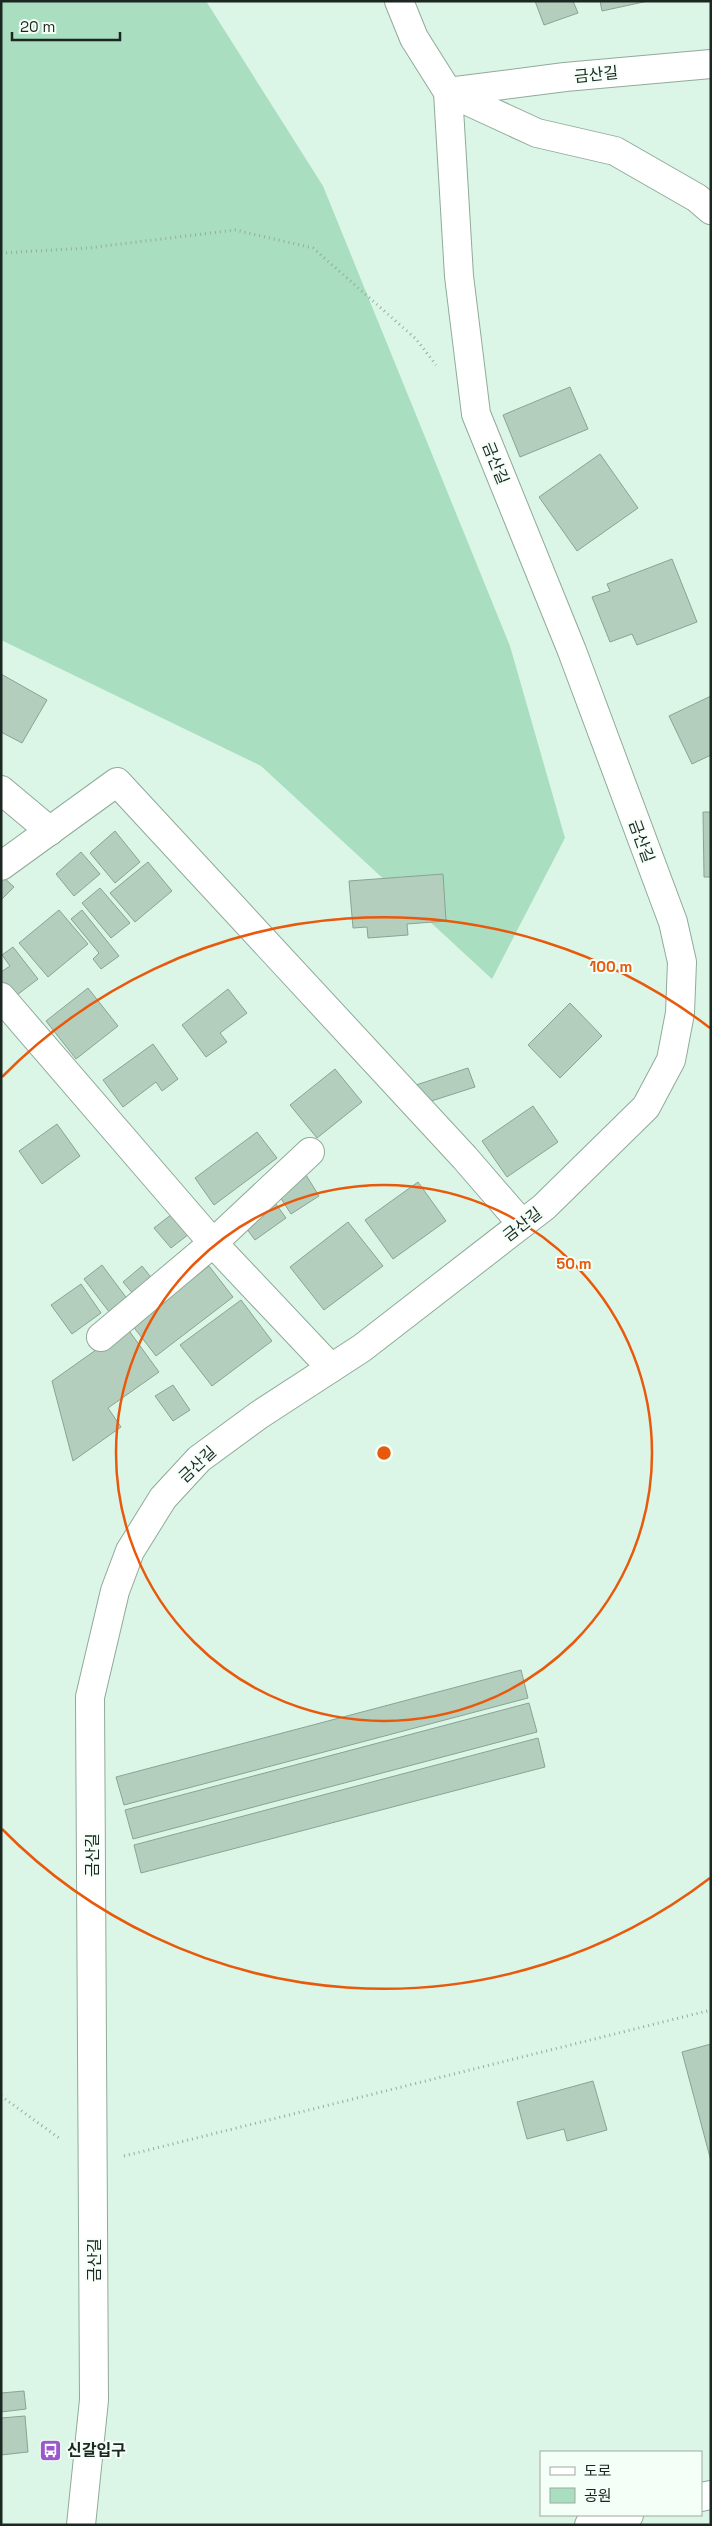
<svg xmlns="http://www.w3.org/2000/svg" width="712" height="2526" viewBox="0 0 712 2526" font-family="'Space Grotesk','Noto Sans KR',sans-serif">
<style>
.green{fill:#a9dfc0}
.building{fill:#b4cebe;stroke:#8aa394}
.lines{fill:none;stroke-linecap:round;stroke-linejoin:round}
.street-casing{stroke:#90aa9a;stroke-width:30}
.secondary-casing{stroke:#90aa9a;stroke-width:30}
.path{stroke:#96ab9f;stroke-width:3;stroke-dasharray:1 4;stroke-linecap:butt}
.street{stroke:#fff;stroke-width:28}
.secondary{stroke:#fff;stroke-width:28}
.ring{fill:none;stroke:#e8590c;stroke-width:2.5}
.labels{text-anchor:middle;stroke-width:4;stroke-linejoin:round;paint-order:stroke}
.street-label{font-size:16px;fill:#1d2722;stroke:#f4fff8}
.poi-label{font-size:16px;font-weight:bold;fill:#1d2722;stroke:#f4fff8;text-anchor:start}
.centre{fill:#e8590c;stroke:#f4fff8;stroke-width:2.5}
.ring-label{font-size:15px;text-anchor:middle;font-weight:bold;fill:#e8590c;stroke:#f4fff8;stroke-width:4;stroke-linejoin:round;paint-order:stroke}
</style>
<rect width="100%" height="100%" fill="#dbf6e6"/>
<path class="green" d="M1,1H206L323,186L510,646L565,838L492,979L261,766L1,640Z"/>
<g class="building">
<path d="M535,1H573L578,13L544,25Z"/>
<path d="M600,1H648L602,11Z"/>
<path d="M570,387L588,429L520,457L503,415Z"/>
<path d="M600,454L638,508L577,551L539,497Z"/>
<path d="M672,559L697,622L637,645L632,634L610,642L592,597L610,591L607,584Z"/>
<path d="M1,674L47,700L22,743L1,732Z"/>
<path d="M711,696V755L692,764L669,716Z"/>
<path d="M703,812H711V877H704Z"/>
<path d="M115,831L140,862L115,883L90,853Z"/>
<path d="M81,852L100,874L74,896L56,874Z"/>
<path d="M148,862L172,891L135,922L110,893Z"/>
<path d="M443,874L446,921L407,924L408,935L368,938L367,927L353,928L349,881Z"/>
<path d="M2,876L14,887L1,900V877Z"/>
<path d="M100,888L130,923L111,938L82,903Z"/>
<path d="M59,910L88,944L48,977L19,943Z"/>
<path d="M82,910L119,956L101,969L93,959L99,953L71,919Z"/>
<path d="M13,947L38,979L9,1001L1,991V972L10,966L2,955Z"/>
<path d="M88,988L118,1026L76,1059L46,1021Z"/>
<path d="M228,989L247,1013L220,1033L227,1042L206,1057L182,1025Z"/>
<path d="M570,1003L602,1036L560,1078L528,1045Z"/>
<path d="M153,1044L178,1079L162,1091L156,1082L123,1107L103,1080Z"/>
<path d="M468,1068L475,1087L422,1104L416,1085Z"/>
<path d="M335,1069L362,1102L317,1138L290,1105Z"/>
<path d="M533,1106L558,1142L507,1177L482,1141Z"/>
<path d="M57,1124L80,1156L42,1184L19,1151Z"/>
<path d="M257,1132L277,1158L214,1205L195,1178Z"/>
<path d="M306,1175L319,1196L291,1214L278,1194Z"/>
<path d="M418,1182L446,1221L393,1259L365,1220Z"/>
<path d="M273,1200L286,1218L255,1240L243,1224Z"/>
<path d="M172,1214L189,1234L171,1248L154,1228Z"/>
<path d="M348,1222L383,1266L324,1310L290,1267Z"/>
<path d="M102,1265L128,1300L110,1313L84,1279Z"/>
<path d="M142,1266L154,1281L135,1296L123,1282Z"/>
<path d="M209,1266L233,1297L156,1356L132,1325Z"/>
<path d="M81,1284L101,1313L72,1334L51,1305Z"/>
<path d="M241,1300L272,1341L212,1386L180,1345Z"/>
<path d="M127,1328L159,1372L108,1408L121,1427L73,1461L52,1381Z"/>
<path d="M173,1385L190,1410L173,1421L155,1396Z"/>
<path d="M521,1670L528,1698L124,1805L116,1777Z"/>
<path d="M529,1703L537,1732L133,1839L125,1810Z"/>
<path d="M538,1738L545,1767L141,1873L134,1845Z"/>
<path d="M711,2044V2161L682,2052Z"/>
<path d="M593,2081L607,2130L567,2141L564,2129L527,2139L517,2102Z"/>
<path d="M24,2391L26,2409L1,2412V2393Z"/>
<path d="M25,2416L28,2452L1,2455V2418Z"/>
</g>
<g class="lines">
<defs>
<g id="street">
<path d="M1,790L50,831"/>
<path d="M1,866L117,782L465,1158L522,1224"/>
<path d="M1,997L213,1243L331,1368"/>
<path d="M101,1337L213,1243L310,1152"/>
</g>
<g id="secondary">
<path d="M399,1L414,38L448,92L537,133L615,151L697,198L711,210"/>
<path d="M701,2497L711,2495"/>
<path d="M81,2525L94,2400L90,1697L115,1591L130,1551L163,1498L199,1459L259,1415L362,1348L544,1207L646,1107L671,1060L680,1013L682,962L673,922L572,651L476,414L459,276L448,92L565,77L711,64"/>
<path d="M589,2525L629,2515"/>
</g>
</defs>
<use href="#street" class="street-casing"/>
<use href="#secondary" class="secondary-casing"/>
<g class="path">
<path d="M1,253L88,248L235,230L313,248L416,339L436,365"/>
<path d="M1,2096L59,2138"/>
<path d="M124,2156L711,2010"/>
</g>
<use href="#street" class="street"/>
<use href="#secondary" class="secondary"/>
</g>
<g class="ring">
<circle cx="384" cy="1453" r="268"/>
<path d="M710 1878A536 536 0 0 1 2 1829M2 1077A536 536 0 0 1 710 1028"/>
</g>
<defs>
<symbol id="bus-square" viewBox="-11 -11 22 22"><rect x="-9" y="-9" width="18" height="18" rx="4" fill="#9c57cc" stroke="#f4fff8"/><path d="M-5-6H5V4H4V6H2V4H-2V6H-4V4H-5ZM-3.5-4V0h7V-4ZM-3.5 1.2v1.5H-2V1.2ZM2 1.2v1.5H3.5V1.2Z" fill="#fff"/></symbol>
</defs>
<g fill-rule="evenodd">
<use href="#bus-square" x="38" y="2438" width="25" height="25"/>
</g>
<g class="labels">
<g class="street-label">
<text transform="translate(596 74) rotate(-6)" y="6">금산길</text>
<text transform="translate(496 463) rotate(68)" y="6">금산길</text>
<text transform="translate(642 841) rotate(70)" y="6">금산길</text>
<text transform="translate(522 1224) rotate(-38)" y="6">금산길</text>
<text transform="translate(197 1464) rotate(-43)" y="6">금산길</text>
<text transform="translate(92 1855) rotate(-90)" y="6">금산길</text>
<text transform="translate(94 2260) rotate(-90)" y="6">금산길</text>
</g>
<g class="poi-label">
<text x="67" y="2456">신갈입구</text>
</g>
</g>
<circle cx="384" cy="1453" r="8" class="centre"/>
<g class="ring-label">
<text x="611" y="972">100 m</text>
<text x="574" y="1269">50 m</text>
</g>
<rect width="712" height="2526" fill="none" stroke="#1d2722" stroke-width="5"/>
<rect x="540" y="2451" width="162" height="65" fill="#f4fff8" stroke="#9ea9a2"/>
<rect x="550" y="2467" width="25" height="8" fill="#ffffff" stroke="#9ea9a2"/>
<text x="584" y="2476" font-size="15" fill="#1d2722">도로</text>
<rect x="550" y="2488" width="25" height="15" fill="#a9dfc0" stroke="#9ea9a2"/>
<text x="584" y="2501" font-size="15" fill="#1d2722">공원</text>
<path d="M12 32v8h108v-8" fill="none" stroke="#1d2722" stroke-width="2.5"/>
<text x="20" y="32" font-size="15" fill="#1d2722" stroke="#f4fff8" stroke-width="4" paint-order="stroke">20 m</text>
</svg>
